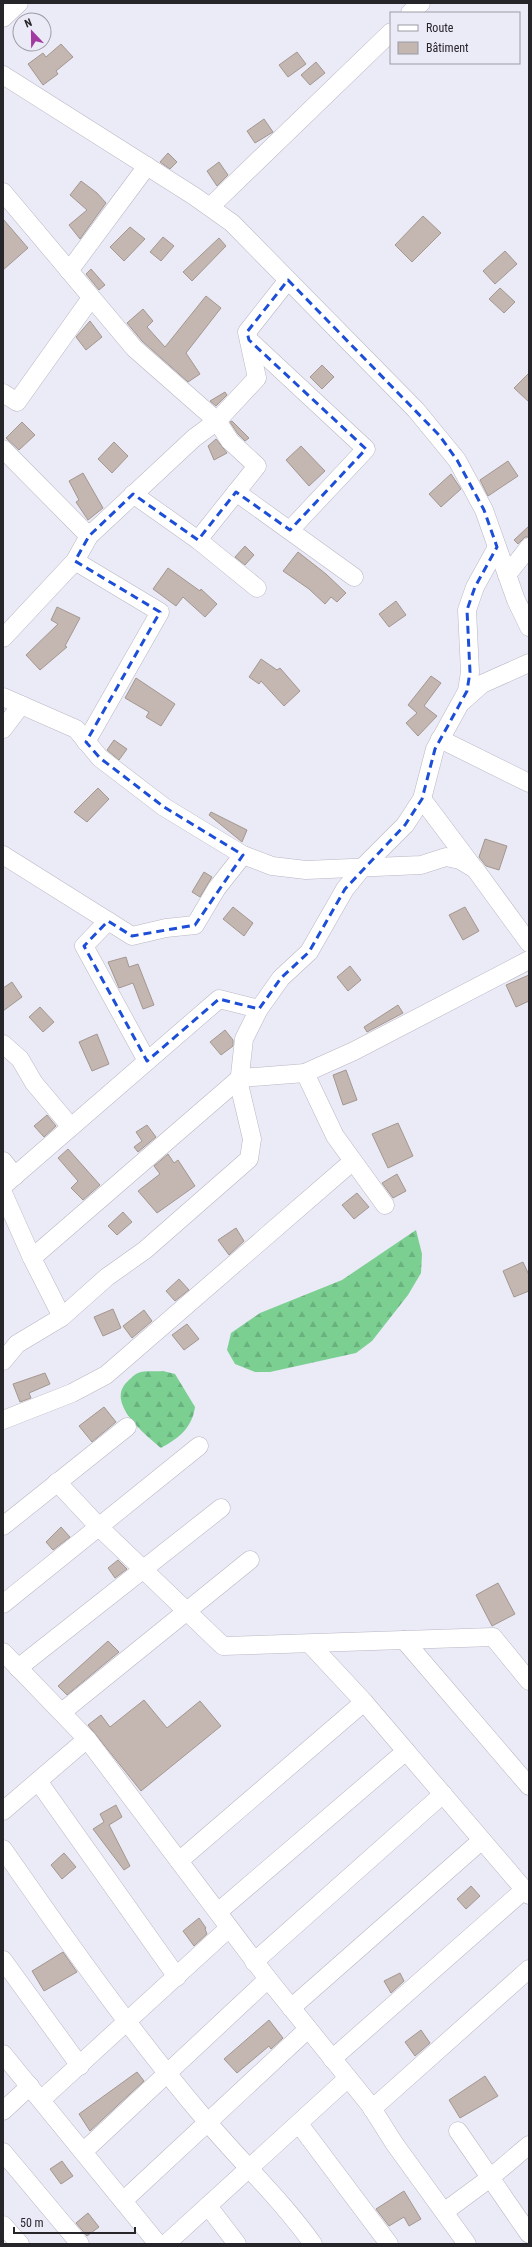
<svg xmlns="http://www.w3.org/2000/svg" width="532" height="2247" viewBox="0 0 532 2247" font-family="'Roboto Condensed',sans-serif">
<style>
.forest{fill:url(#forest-firs)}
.building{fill:#c4b7b1;stroke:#a39790}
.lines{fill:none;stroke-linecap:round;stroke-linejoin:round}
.minor-casing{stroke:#b8b7c3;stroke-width:19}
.minor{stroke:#fff;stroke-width:18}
.marked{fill:none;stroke:#1d4ed8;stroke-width:3;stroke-dasharray:8 5;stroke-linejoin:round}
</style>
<defs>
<pattern id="forest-firs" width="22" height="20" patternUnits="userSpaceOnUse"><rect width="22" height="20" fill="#7bcf91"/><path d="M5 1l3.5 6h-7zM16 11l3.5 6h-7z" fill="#6ab27d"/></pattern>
</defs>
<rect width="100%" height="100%" fill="#ebeaf7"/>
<g class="forest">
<path d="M416,1230L422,1254L421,1273L408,1295L372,1341L356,1353L270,1372H255L235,1364L227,1350L231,1333L260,1313L342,1280Z"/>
<path d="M163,1371L175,1374L195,1407C192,1428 179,1438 161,1448C146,1435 104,1402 128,1381C131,1378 135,1374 138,1373C145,1370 156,1372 163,1371Z"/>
</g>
<g class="building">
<path d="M61,44L73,57L56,71L58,74L43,85L28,64L43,53L46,57Z"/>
<path d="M297,52L306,64L288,77L279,65Z"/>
<path d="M316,62L325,73L310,85L301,75Z"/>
<path d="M264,119L273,132L255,143L247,131Z"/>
<path d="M168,153L177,162L170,169L160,162Z"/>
<path d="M219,162L228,175L217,186L207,171Z"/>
<path d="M81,181L97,193L106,203L80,239L69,225L87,210L70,195Z"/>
<path d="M423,216L441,233L412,262L395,245Z"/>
<path d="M3,219L28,248L3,270Z"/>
<path d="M130,227L145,239L124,261L110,247Z"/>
<path d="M163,237L174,246L161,261L150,252Z"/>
<path d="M219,238L226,246L192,281L183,272Z"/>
<path d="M505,251L517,264L495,284L483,271Z"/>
<path d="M91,269L105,285L99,290L86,274Z"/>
<path d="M500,288L515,302L504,313L489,299Z"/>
<path d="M206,296L221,308L186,353L200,374L188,382L142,341L127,323L143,309L153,321L147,327L165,347Z"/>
<path d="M90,321L102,337L86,350L76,337Z"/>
<path d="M322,365L334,377L322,389L310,377Z"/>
<path d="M529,373V402L514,388Z"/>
<path d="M225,392L227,395L216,406L210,401Z"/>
<path d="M232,421L249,438L245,441L238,434L230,422Z"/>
<path d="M22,422L35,435L19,450L6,438Z"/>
<path d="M216,439L227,453L214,460L208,446Z"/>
<path d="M114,442L128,456L112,473L98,459Z"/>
<path d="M301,446L325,471L309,486L286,460Z"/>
<path d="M508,461L518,476L488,496L480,480Z"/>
<path d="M83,473L103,508L88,520L76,502L79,500L69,481Z"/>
<path d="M451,474L461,489L441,507L429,494Z"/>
<path d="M529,526V537H525L518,544L514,540Z"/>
<path d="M245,546L254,555L245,565L235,557Z"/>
<path d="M298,552L326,574L346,593L337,602L331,597L325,604L309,589L283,571Z"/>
<path d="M168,568L200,591L201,589L217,604L205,617L183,597L176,606L153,589Z"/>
<path d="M396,601L406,615L389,627L379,614Z"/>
<path d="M57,607L80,618L65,646L67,647L40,670L26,655L58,624L51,620Z"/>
<path d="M261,659L277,670L280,668L300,691L284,706L261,681L259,684L249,677Z"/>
<path d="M431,676L441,683L424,706L437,716L418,736L406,723L417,713L408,705Z"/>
<path d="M136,678L175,704L161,726L146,717L149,712L125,698Z"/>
<path d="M114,740L127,749L119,760L107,750Z"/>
<path d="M98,788L109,799L87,822L74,812Z"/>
<path d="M211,812L247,830L242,842L209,815Z"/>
<path d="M485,839L507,846L499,870L486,866L479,857Z"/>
<path d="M204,872L212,877L200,897L192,892Z"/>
<path d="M233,907L253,923L244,936L223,919Z"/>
<path d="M465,907L479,931L463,940L449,915Z"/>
<path d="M126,957L129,967L138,964L154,1005L143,1009L133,983L119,988L108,962Z"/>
<path d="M350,966L361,980L348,991L337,977Z"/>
<path d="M529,975V1001L516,1007L506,985Z"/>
<path d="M12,982L22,997L3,1011V988Z"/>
<path d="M398,1005L403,1013L367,1032L364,1027Z"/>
<path d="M40,1007L54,1022L43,1032L29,1017Z"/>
<path d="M225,1030L233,1040V1046L221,1055L210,1042Z"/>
<path d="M97,1034L109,1064L92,1071L79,1042Z"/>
<path d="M346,1070L357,1100L343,1105L333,1075Z"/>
<path d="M47,1115L56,1126L44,1137L34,1126Z"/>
<path d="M398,1123L413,1156L388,1168L372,1134Z"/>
<path d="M147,1125L156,1137L138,1152L134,1147L142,1141L136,1132Z"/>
<path d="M68,1149L100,1185L83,1200L71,1188L78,1181L58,1158Z"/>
<path d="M168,1154L174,1163L178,1160L195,1186L157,1213L138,1191L160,1174L154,1166Z"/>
<path d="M397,1174L406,1191L393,1198L382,1183Z"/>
<path d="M357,1193L369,1207L354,1219L342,1205Z"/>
<path d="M123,1212L132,1222L117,1235L108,1226Z"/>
<path d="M236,1228L244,1241L229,1255L218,1240Z"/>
<path d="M523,1262L529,1275V1291L514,1297L503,1271Z"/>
<path d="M179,1279L189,1290L175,1301L166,1291Z"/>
<path d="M113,1309L121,1328L103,1336L94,1317Z"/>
<path d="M144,1310L152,1321L132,1338L123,1326Z"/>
<path d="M187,1324L199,1339L184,1350L172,1335Z"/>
<path d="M45,1373L50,1384L29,1393L31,1398L20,1402L13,1384Z"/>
<path d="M104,1407L116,1422L92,1442L79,1426Z"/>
<path d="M61,1527L70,1537L53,1550L46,1542Z"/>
<path d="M118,1560L127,1569L115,1578L108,1568Z"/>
<path d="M498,1583L515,1614L492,1626L476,1595Z"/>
<path d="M108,1641L119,1652L67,1695L58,1686Z"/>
<path d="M144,1700L167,1728L200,1701L221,1726L141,1791L88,1725L101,1715L110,1727Z"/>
<path d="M116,1805L122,1817L109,1825L130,1866L124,1870L93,1829L104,1822L100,1814Z"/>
<path d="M64,1853L76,1867L62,1879L51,1865Z"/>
<path d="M471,1886L480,1896L466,1909L457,1899Z"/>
<path d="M199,1918L206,1928L205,1929L207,1934L194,1946L183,1931Z"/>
<path d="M63,1952L77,1972L44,1991L32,1971Z"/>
<path d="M400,1973L404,1981L391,1993L384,1981Z"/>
<path d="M269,2020L283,2038L271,2049L269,2046L237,2073L224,2059Z"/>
<path d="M421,2030L430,2043L415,2056L405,2042Z"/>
<path d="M137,2072L144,2081L90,2131L79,2114Z"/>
<path d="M485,2076L498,2096L460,2118L449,2100Z"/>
<path d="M62,2161L73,2176L61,2184L50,2169Z"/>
<path d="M404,2191L421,2219L409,2226L404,2217L389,2226L376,2209Z"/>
<path d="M88,2213L99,2227L87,2236L76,2223Z"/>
</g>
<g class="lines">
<defs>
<g id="minor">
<path d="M410,13L421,3"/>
<path d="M3,18L19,3"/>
<path d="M3,75L194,196L232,223L416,410L457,460L484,510L516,600L529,627"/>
<path d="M3,192L134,348L217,421L230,441L257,466L198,540"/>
<path d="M210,207L391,32"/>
<path d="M69,271L147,166"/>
<path d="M249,340L366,449L290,530"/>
<path d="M3,393L17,402L91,298"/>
<path d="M3,449L89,536"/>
<path d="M236,492L354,577"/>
<path d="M133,494L198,540L257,588"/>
<path d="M75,561L160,612L86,742"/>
<path d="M507,575L529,547"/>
<path d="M3,638L75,561L89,536L194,438L217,421L257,378L247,332L288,280"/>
<path d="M3,697L76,729L100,758L164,807L243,855L272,866L306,870L421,865L446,857L460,860L475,869L529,943"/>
<path d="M463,701L482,684L529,663"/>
<path d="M3,729L21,705"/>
<path d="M440,739L529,783"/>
<path d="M422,799L473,867"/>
<path d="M3,855L132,936L166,928L195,925L217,888L243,855"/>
<path d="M108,921L84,946L147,1061"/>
<path d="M3,1044L20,1059L34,1083L71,1127"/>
<path d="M3,1161L15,1176"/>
<path d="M3,1186L219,999L259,1009"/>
<path d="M3,1193L32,1258L62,1317"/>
<path d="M385,1205L335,1136L305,1073L354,1051L529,960"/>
<path d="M32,1258L240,1078L305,1073"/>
<path d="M3,1361L17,1344L62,1317L107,1277L145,1250L249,1159L252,1139L239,1084L244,1039L259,1009L281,978L309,952L345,889L363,867L405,825L422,799L435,749L467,691L470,672L467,610L475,587L497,547"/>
<path d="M3,1420L72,1393L106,1375L353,1161"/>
<path d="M57,1482L99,1527L223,1646L493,1637L529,1681"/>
<path d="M3,1526L127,1427"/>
<path d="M3,1604L199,1446"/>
<path d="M404,1640L529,1786"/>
<path d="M310,1644L364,1702L529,1895"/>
<path d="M3,1652L87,1739L268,1979L370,2105L394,2143L467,2244"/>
<path d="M18,1668L221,1508"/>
<path d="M62,1712L250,1560"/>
<path d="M38,1781L177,1977"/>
<path d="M3,1811L87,1739"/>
<path d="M3,1849C67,1941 132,2033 204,2118C240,2161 281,2199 313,2244"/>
<path d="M179,1861L364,1702"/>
<path d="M218,1912L406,1751"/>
<path d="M3,1960L80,2066"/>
<path d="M254,1962L443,1794"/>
<path d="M291,2008L482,1840"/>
<path d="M3,2054L158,2244"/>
<path d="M332,2059L524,1890"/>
<path d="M41,2100L229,1928"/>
<path d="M372,2109L529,1969"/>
<path d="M3,2111L30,2086"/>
<path d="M299,2124L389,2244"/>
<path d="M458,2131L529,2234"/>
<path d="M3,2152L80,2244"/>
<path d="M83,2152L268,1979"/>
<path d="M123,2201L308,2029"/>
<path d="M208,2206L237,2244"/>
<path d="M444,2212L490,2178L529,2145"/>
<path d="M3,2225L20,2244"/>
<path d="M166,2244L348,2078"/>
</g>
</defs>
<use href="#minor" class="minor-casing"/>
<use href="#minor" class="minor"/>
</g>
<path class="marked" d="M288,280L439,435L457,460L484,510L497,547L475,587L467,610L470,672L467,691L435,749L422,799L405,825L345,889L309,952L281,978L259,1009L219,999L147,1061L84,946L108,921L132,936L195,925L243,855L164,807L100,758L86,742L160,612L75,561L89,536L133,494L198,540L236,492L290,530L366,449L249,340L247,332Z"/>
<rect width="532" height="2247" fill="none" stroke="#26252a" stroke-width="8"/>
<rect x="390" y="12" width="130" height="52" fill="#ebeaf7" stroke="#9c9ba5"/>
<rect x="398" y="25" width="20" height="6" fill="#ffffff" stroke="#9c9ba5"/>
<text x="426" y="32" font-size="12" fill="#26252a">Route</text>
<rect x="398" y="42" width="20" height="12" fill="#c4b7b1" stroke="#9c9ba5"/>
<text x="426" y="52" font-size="12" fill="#26252a">Bâtiment</text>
<g transform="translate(32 32) rotate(338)"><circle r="19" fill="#ebeaf7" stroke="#9c9ba5"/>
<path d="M0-3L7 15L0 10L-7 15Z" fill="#a13b9f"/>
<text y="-6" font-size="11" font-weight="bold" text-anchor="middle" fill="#26252a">N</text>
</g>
<path d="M14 2227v6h121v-6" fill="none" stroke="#26252a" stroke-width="2"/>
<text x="20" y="2227" font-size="12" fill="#26252a" stroke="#ebeaf7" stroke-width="3" paint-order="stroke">50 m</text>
</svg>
